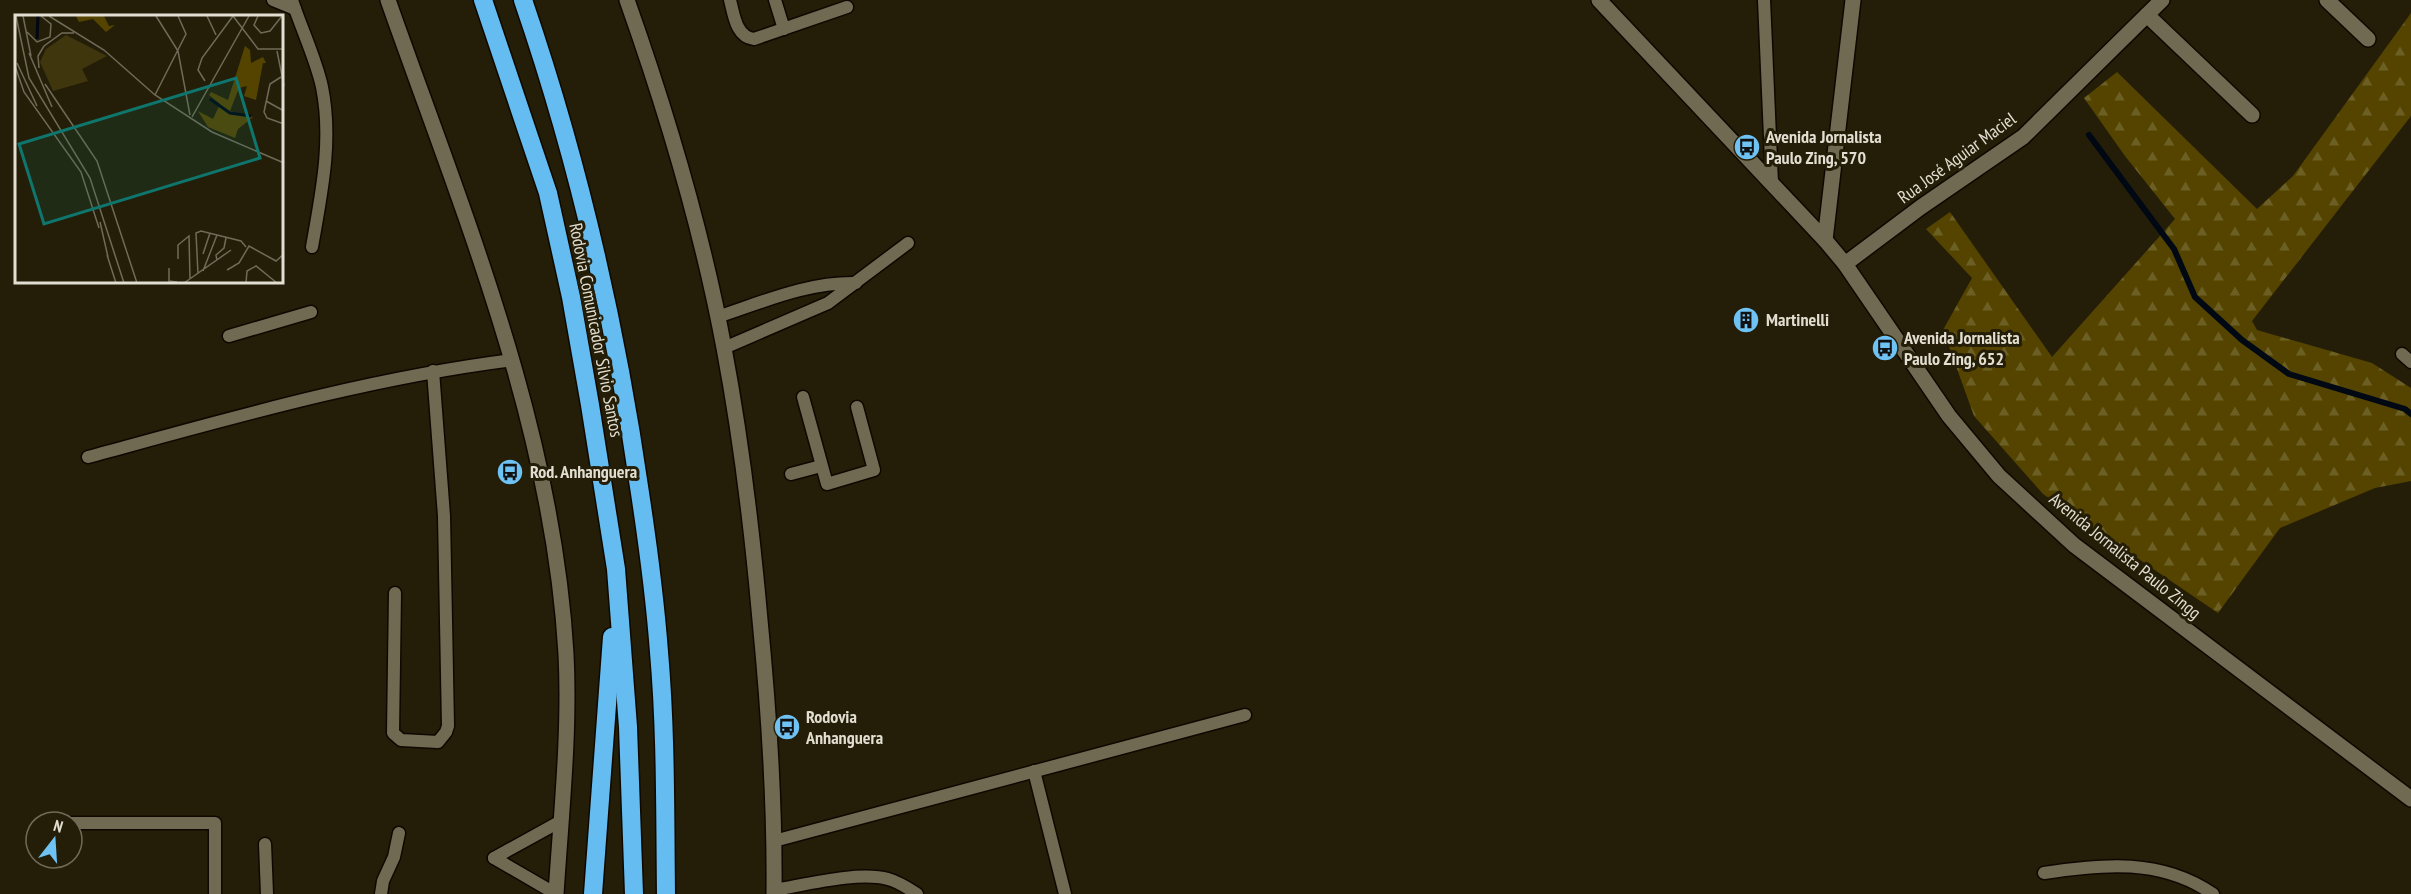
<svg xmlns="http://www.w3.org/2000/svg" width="2411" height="894" viewBox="0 0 2411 894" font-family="'PT Sans Narrow',sans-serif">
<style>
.forest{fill:url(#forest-firs)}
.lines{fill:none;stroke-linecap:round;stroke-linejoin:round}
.stream{stroke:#000814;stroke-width:6}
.service-casing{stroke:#0e0800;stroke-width:15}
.minor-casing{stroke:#0e0800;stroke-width:18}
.secondary-casing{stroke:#0e0800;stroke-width:18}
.motorway-casing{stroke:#0e0800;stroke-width:21}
.service{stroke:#716a52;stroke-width:12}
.minor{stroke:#716a52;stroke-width:15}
.secondary{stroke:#716a52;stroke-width:15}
.motorway{stroke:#64bcf0;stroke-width:18}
.labels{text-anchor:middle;stroke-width:6;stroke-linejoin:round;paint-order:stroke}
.poi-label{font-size:18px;font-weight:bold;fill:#e2ded1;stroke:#241e08;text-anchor:start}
.street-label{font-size:18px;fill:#e2ded1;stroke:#241e08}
.inset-river{fill:none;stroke:#000814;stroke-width:3}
.inset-road{fill:none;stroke:#706b58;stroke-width:1.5}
.view{fill:#0f766e;fill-opacity:0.15;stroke:#0f766e;stroke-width:3}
.inset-edge{fill:none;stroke:#e2ded1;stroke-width:3}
</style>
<defs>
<pattern id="forest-firs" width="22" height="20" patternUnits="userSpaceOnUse" patternTransform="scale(1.5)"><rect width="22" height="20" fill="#544400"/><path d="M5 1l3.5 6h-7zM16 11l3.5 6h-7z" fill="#6c5f24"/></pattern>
</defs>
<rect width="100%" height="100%" fill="#241e08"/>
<path class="forest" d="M2411,13V116L2252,321L2257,330L2372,363L2411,388V481L2375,488L2280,528L2218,613L2043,494L1974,416L1943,330L1972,278L1926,229L1950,212L2052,357L2175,219L2125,156L2084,98L2117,72L2257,209L2293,176Z"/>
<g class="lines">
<path class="stream" d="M2089,135L2174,249L2195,297L2242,340L2289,374L2405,409L2411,414"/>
<defs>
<g id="service">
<path d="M273,0L295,9"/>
<path d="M292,0C301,28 316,59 322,87C333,141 321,195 312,247"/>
<path d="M730,0C734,15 736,37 754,39L847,7"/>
<path d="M775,0L784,29"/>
<path d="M1764,0L1772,183"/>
<path d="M717,317C763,302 807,282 856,283"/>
<path d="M229,336L311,312"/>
<path d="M724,348L828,303L908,243"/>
<path d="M2402,354L2411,362"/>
<path d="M803,397L827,484L874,470L857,407"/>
<path d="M88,457C228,419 368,378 513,360"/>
<path d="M791,474L821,466"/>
<path d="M395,593L393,733L401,740L438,742L446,732L448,726L444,516L433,371"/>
<path d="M1034,771L1065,894"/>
<path d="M72,823H215V894"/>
<path d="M774,841L1245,715"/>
<path d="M265,844L267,894"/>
<path d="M494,858L561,821"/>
<path d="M494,858L556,894"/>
<path d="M2044,873C2102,864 2161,858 2213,894"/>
<path d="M774,890C805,885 858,871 888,879C899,882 908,888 917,894"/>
<path d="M381,894L383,881L394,857L399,833"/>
</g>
<g id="minor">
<path d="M2327,0L2368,39"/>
<path d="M2147,15L2252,115"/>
<path d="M1825,240L1853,0"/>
<path d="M1845,264L1921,207L2023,137L2162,0"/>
</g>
<g id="secondary">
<path d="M388,0C463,213 553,426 566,654C570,732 561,816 556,894"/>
<path d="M627,0C667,113 702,230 724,348C741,438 752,529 760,620C769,712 775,801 774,894"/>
<path d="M1599,0L1825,240L1845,264L1949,416L1999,476L2074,545L2411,799"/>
</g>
<g id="motorway">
<path d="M483,0L548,193L571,297L590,405L616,569L628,727L634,894"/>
<path d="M523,0C578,160 616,325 640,493C648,546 655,599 659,652C666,732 665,813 666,894"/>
<path d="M593,894L612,637"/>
</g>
</defs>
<use href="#service" class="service-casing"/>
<use href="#minor" class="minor-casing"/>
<use href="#secondary" class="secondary-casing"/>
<use href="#motorway" class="motorway-casing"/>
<use href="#service" class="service"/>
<use href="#minor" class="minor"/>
<use href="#secondary" class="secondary"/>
<use href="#motorway" class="motorway"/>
</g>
<defs>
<symbol id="bus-disc" viewBox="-11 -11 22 22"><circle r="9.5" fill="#6fc2f4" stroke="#241e08"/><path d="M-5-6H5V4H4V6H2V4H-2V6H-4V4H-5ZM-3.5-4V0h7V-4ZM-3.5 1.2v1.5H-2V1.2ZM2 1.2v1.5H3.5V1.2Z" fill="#111"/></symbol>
<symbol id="building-disc" viewBox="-11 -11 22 22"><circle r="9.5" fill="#6fc2f4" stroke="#241e08"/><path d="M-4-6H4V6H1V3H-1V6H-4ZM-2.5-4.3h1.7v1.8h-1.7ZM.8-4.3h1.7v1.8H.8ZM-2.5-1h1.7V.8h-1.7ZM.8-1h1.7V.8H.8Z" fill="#111"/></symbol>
</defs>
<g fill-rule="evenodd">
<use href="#bus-disc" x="1732" y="132" width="30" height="30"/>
<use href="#building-disc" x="1731" y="305" width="30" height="30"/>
<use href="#bus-disc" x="1870" y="333" width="30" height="30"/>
<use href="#bus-disc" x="495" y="457" width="30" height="30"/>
<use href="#bus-disc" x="772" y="712" width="30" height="30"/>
</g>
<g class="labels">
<g class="poi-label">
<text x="1766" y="143">Avenida Jornalista<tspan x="1766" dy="21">Paulo Zing, 570</tspan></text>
<text x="1766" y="326">Martinelli</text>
<text x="1904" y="344">Avenida Jornalista<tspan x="1904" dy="21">Paulo Zing, 652</tspan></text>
<text x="530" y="478">Rod. Anhanguera</text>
<text x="806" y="723">Rodovia<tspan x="806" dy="21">Anhanguera</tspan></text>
</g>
<g class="street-label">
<text transform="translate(1957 158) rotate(-36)" y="6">Rua José Aguiar Maciel</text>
<text transform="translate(596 330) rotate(79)" y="6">Rodovia Comunicador Silvio Santos</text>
<text transform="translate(2125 556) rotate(39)" y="6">Avenida Jornalista Paulo Zingg</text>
</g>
</g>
<g transform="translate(15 15)">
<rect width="268" height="268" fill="#241e08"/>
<path d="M51,20L92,41L67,54L73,66L38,76L25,47L31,34Z" fill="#40360d"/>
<path d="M61,1H89L94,11L100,10L91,17L78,4L64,7ZM230,31L235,35L236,48L248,42L251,48H248L241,85L229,81L232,71L224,73L215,96L238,102L223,114L220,123L193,112L183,96L198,104L205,89L194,80L196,77L213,85Z" fill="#544400"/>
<path class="inset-river" d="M22,24L23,1M195,84L215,98L236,101"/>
<path class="inset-road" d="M1,1L14,63L75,163L109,268M8,1L16,41M34,1L89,35L140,80L197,117L269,148M141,1L163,36L175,100M192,1L201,20M218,1L243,34H269M243,1L239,10L246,18L255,16L267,1M12,17L22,27L35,22L36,9L26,1M262,36L269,71M14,38L37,92M2,48L22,91M0,51L9,77L66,157L84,213M24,53L23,41L29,31L47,18H59M266,62L255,69L249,97L252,103L269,109M190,66L183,55L187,43L218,1M30,69L82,146L122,268M140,80L171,19L163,1M251,86L269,96M177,102L234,1M85,207L93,242M188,239L195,218M92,240L101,268M163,244V230L174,221L175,264M202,246L201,240L209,233L211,223M154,253V266L162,267M212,255L224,248L234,231L261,246L269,239M188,256L202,220M183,259L181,218L186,216L226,226L231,232M169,268L216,235M231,268L232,256L241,251L262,268"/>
<path class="view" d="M221,63L245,143L29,209L4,129Z"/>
<rect width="268" height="268" class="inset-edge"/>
</g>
<g transform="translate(54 840) rotate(17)"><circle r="28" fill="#241e08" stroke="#706b58" stroke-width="1.5"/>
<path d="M0-4.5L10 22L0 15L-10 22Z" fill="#6fc2f4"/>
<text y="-9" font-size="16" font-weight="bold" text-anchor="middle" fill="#e2ded1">N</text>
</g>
</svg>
